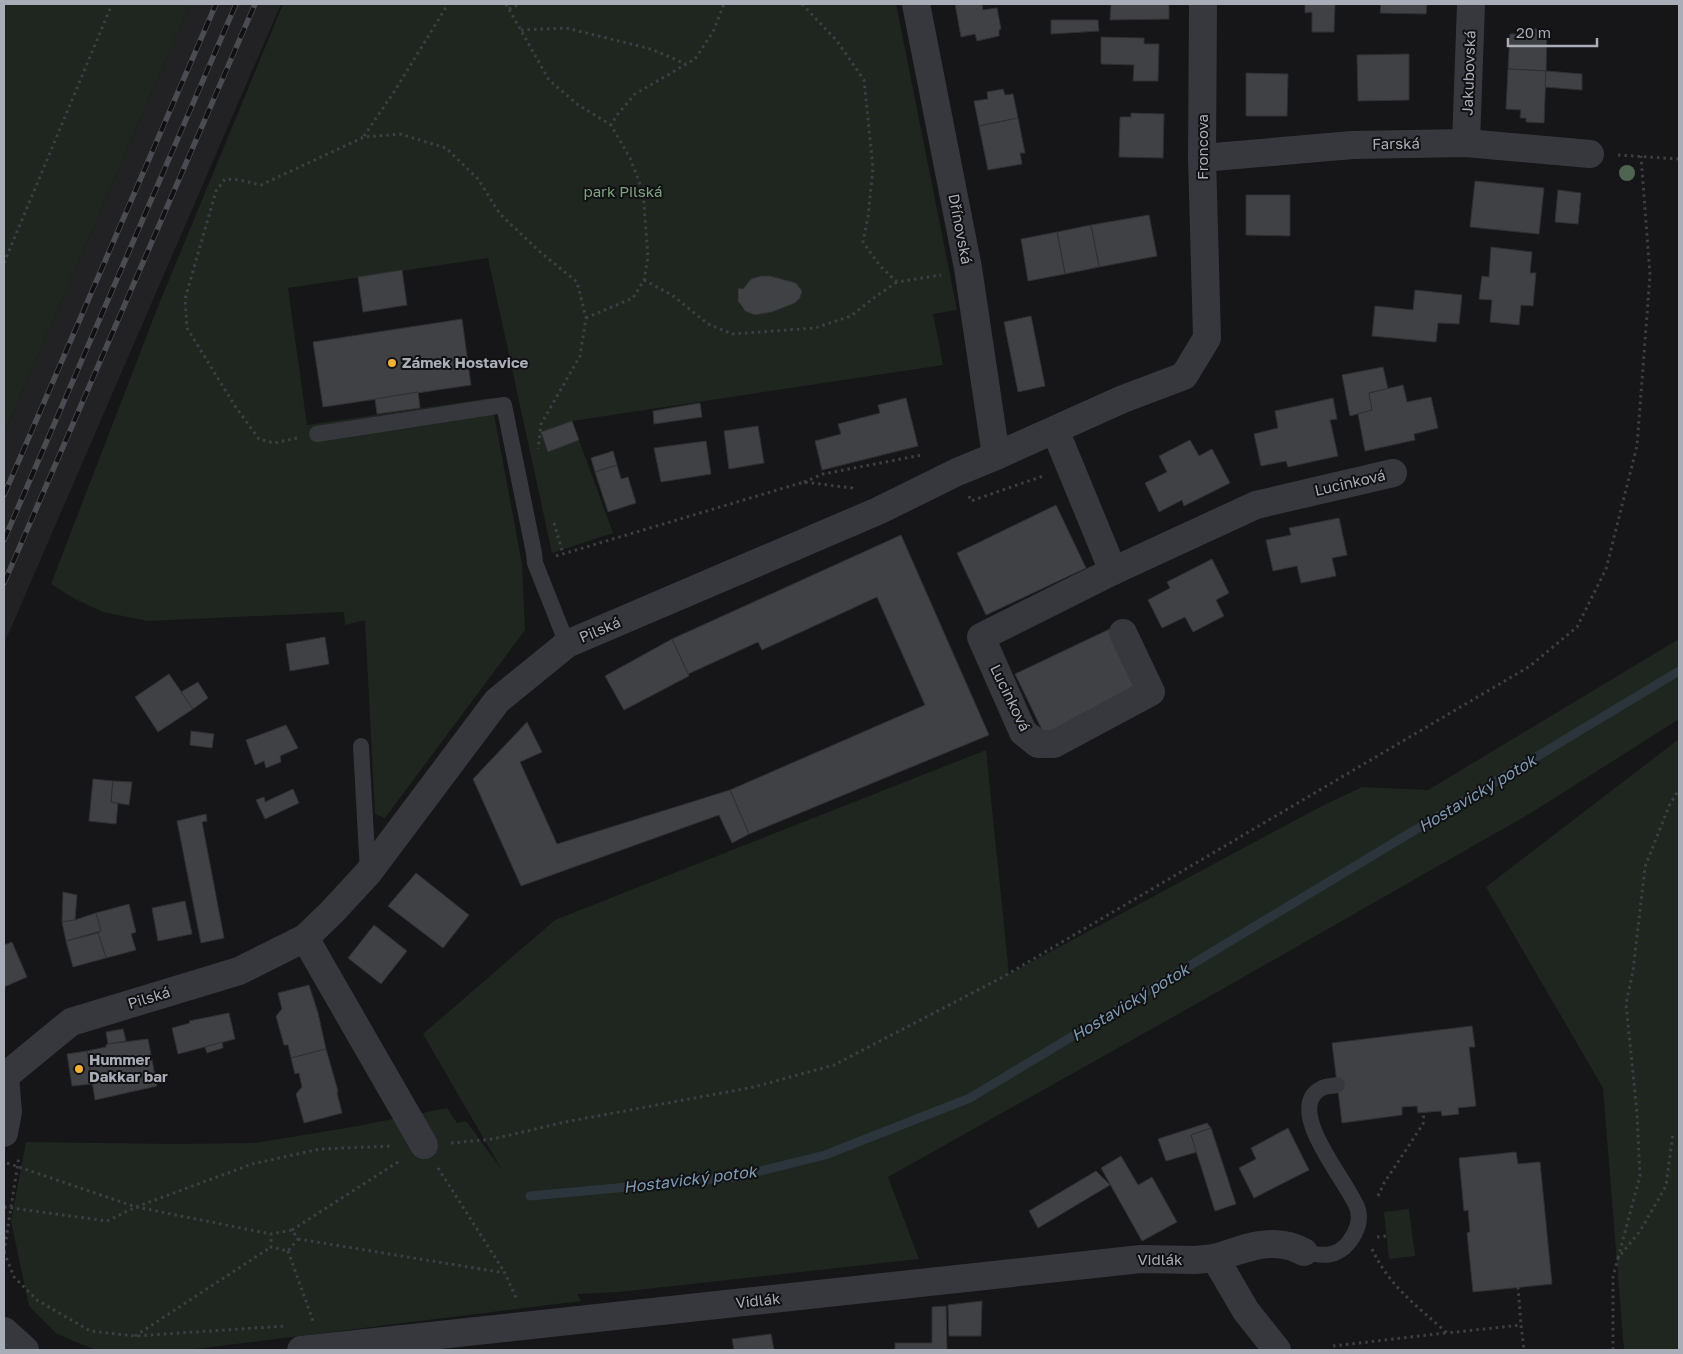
<svg xmlns="http://www.w3.org/2000/svg" width="1683" height="1354" viewBox="0 0 1683 1354" font-family="'Golos Text',sans-serif">
<style>
.built{fill:#222225}
.green{fill:#1e261f;fill-rule:evenodd}
.lines{fill:none;stroke-linecap:round;stroke-linejoin:round}
.stream{stroke:#2c353c;stroke-width:9}
.building{fill:#404145;stroke:#303034}
.path{stroke:#3d3f44;stroke-width:3;stroke-dasharray:2.5 4;stroke-linecap:butt}
.service{stroke:#37383d;stroke-width:16}
.minor{stroke:#37383d;stroke-width:28}
.rail-casing{stroke:#4a4c52;stroke-width:5.5}
.rail{stroke:#111113;stroke-width:4;stroke-dasharray:11;stroke-linecap:butt}
.tree{fill:#506452}
.poi-dot{fill:#f2b134;stroke:#111113;stroke-width:2}
.labels{text-anchor:middle;stroke-width:4;stroke-linejoin:round;paint-order:stroke}
.street-label{font-size:15px;fill:#a8adb8;stroke:#111113}
.park-label{font-size:15px;fill:#7fa381;stroke:#111113}
.poi-label{font-size:15px;font-weight:bold;fill:#a8adb8;stroke:#111113;text-anchor:start}
.water-label{font-size:16px;font-style:italic;fill:#7f9bb3;stroke:#111113}
</style>
<rect width="100%" height="100%" fill="#161618"/>
<path class="built" d="M190,4H281L4,644V434Z"/>
<g class="green">
<path d="M4,4H190L4,434Z"/>
<path d="M283,4H896L957,310L933,314L943,365L572,421L542,432L548,451L579,440L613,533L552,553L488,258L288,288L307,425L491,398L522,564L525,630L385,818L375,814L365,620L345,625L344,612L148,621L103,612L75,599L51,584L157,309ZM761,276H770L796,283L802,291L799,300L773,312L755,315L745,311L740,306L737,296V289H743C747,282 753,277 761,276Z"/>
<path d="M1679,639V719L1531,813L1205,999L888,1177L919,1259L619,1292L577,1294L581,1301L188,1350H96L57,1334L29,1306L11,1221L26,1142L174,1144L255,1143L358,1126L447,1108L457,1123L466,1121L502,1170L423,1034L555,920L986,750L1009,974L1320,807L1362,787L1428,790Z"/>
<path d="M1679,739V1350H1624L1603,1088L1486,887Z"/>
<path d="M1409,1209L1415,1256L1389,1259L1384,1212Z"/>
</g>
<g class="lines">
<path class="stream" d="M530,1196L736,1177L825,1155L970,1098L1679,671"/>
</g>
<g class="building">
<path d="M955,4H982L983,10L997,8L1001,29L999,30V36L977,41L975,34L961,37Z"/>
<path d="M1111,4H1169V19L1110,20Z"/>
<path d="M1305,4H1335L1334,32H1312V12L1305,13Z"/>
<path d="M1381,4H1427L1426,14L1380,13Z"/>
<path d="M1051,20H1098L1099,31L1051,34Z"/>
<path d="M1526,28L1547,30L1546,71L1508,69L1510,34H1526Z"/>
<path d="M1101,37L1144,38V44H1159L1158,81H1133L1134,65L1101,64Z"/>
<path d="M1409,54V100L1358,101L1357,55Z"/>
<path d="M1508,69L1546,71L1544,123L1526,122V118H1520L1521,110L1506,109Z"/>
<path d="M1546,71L1582,74V90L1545,87Z"/>
<path d="M1246,73L1288,74L1287,116H1246Z"/>
<path d="M1003,89L1005,95L1013,94L1018,118L979,126L974,101L988,99L987,92Z"/>
<path d="M1131,113L1164,114L1163,158L1119,157L1120,117H1131Z"/>
<path d="M1018,118L1025,153H1020L1022,164L988,170L979,126Z"/>
<path d="M1475,181L1544,188L1539,234L1470,227Z"/>
<path d="M1558,190L1581,193L1578,224L1555,222Z"/>
<path d="M1246,195H1290V236L1246,235Z"/>
<path d="M1149,215L1157,256L1099,267L1091,225Z"/>
<path d="M1091,225L1099,267L1065,274L1057,232Z"/>
<path d="M1057,232L1065,274L1028,281L1021,239Z"/>
<path d="M1491,247L1532,252L1530,273H1536L1533,306L1521,305L1519,325L1490,322L1492,300L1479,299L1482,276L1489,277Z"/>
<path d="M402,270L407,305L363,312L358,277Z"/>
<path d="M761,276H770L796,283L802,291L800,298L795,303L772,312L755,315L745,311L738,301V288L743,289L751,279Z"/>
<path d="M1415,290L1462,295L1459,324L1438,323L1436,342L1372,336L1375,306L1413,310Z"/>
<path d="M1031,316L1045,386L1018,392L1004,322Z"/>
<path d="M462,319L471,385L323,407L313,342Z"/>
<path d="M1383,367L1388,389L1369,393L1372,410L1350,416L1342,375Z"/>
<path d="M1403,385L1407,402L1431,397L1438,428L1414,434L1415,440L1365,451L1358,414L1372,410L1369,393Z"/>
<path d="M418,392L420,408L377,414L375,399Z"/>
<path d="M906,398L918,446L822,470L815,441L841,434L838,424L880,413L878,405Z"/>
<path d="M1333,398L1337,419L1330,420L1338,456L1288,467L1286,461L1261,466L1254,434L1278,428L1275,411Z"/>
<path d="M700,403L702,417L654,424L653,411Z"/>
<path d="M572,421L579,440L548,452L541,432Z"/>
<path d="M758,426L764,463L729,469L724,431Z"/>
<path d="M1190,440L1199,456L1212,449L1230,483L1184,506L1182,500L1159,512L1145,483L1167,472L1159,456Z"/>
<path d="M706,441L711,474L661,482L654,448Z"/>
<path d="M613,451L617,465L595,472L591,458Z"/>
<path d="M617,465L621,479L628,477L636,503L608,512L595,472Z"/>
<path d="M1056,505L1086,568L986,615L957,553Z"/>
<path d="M1339,518L1347,555L1332,558L1336,576L1301,583L1297,566L1273,571L1266,540L1291,535L1289,528Z"/>
<path d="M901,535L989,735L749,834L730,790L925,705L877,597L762,650L758,642L688,674L672,639Z"/>
<path d="M1212,559L1229,593L1216,600L1224,616L1193,632L1185,617L1162,628L1148,600L1170,588L1167,582Z"/>
<path d="M1114,627L1143,688L1045,736L1015,674Z"/>
<path d="M325,637L329,664L290,671L286,644Z"/>
<path d="M672,639L689,676L624,710L605,676Z"/>
<path d="M169,674L193,709L158,732L135,697Z"/>
<path d="M198,682L208,698L193,709L181,692Z"/>
<path d="M527,722L542,752L520,762L557,844L730,790L749,834L732,843L719,815L521,886L473,779Z"/>
<path d="M286,725L298,748L280,756L281,762L266,768L264,761L255,765L246,740Z"/>
<path d="M191,731L214,734L212,748L190,745Z"/>
<path d="M93,779L113,781L111,802L118,803L116,824L89,821Z"/>
<path d="M113,781L132,782L129,805L111,802Z"/>
<path d="M293,789L299,803L265,819L256,800L264,797L265,802Z"/>
<path d="M206,814L207,821L202,822L224,938L201,943L177,821Z"/>
<path d="M416,873L469,915L443,948L388,906Z"/>
<path d="M63,892L77,895L75,920L62,922Z"/>
<path d="M185,901L192,934L158,941L152,908Z"/>
<path d="M129,904L136,932L131,934L136,950L106,958L98,933L101,931L96,913Z"/>
<path d="M96,913L101,931L66,941L62,922L75,920Z"/>
<path d="M374,925L407,951L381,984L348,958Z"/>
<path d="M98,933L106,958L73,967L66,941Z"/>
<path d="M12,942L27,977L4,987V945Z"/>
<path d="M309,985L318,1013L326,1049L291,1058L288,1045H284L276,1016L282,1009L278,993Z"/>
<path d="M229,1013L235,1039L178,1054L172,1028L190,1023L189,1021Z"/>
<path d="M1472,1026L1475,1047H1469L1476,1106L1458,1108L1459,1114L1442,1116L1441,1111L1418,1113L1417,1106L1402,1107V1115L1342,1123L1332,1043Z"/>
<path d="M123,1029L126,1041L108,1044L106,1032Z"/>
<path d="M148,1039L157,1086L95,1100L87,1051L106,1047V1045L108,1044Z"/>
<path d="M222,1042L223,1048L207,1053L205,1047Z"/>
<path d="M326,1049L338,1091L337,1093L342,1113L304,1123L296,1094L302,1087L299,1073L295,1074L291,1058Z"/>
<path d="M87,1051L92,1084L72,1086L67,1054Z"/>
<path d="M1207,1123L1211,1128L1191,1135L1197,1152L1166,1161L1158,1139Z"/>
<path d="M1211,1128L1236,1204L1215,1211L1191,1135Z"/>
<path d="M1288,1128L1309,1170L1254,1198L1239,1168L1256,1159L1251,1148Z"/>
<path d="M1516,1152L1518,1164L1540,1162L1552,1284L1473,1292L1467,1233L1470,1232L1468,1210L1464,1211L1459,1158Z"/>
<path d="M1121,1156L1138,1185L1152,1177L1177,1222L1142,1241L1101,1168Z"/>
<path d="M1096,1171L1110,1185L1038,1228L1029,1211Z"/>
<path d="M982,1301L981,1336H949L948,1305Z"/>
<path d="M946,1306L947,1350H895V1343H932V1307Z"/>
<path d="M771,1334L774,1350H734L732,1339Z"/>
</g>
<g class="lines">
<g class="path">
<path d="M506,4L549,80L577,104L611,125"/>
<path d="M802,4L837,41L864,80L873,168L868,217L863,242L880,266L897,282L941,275"/>
<path d="M509,9L520,4"/>
<path d="M521,30L566,28L651,49L686,64"/>
<path d="M364,136L394,92L448,4"/>
<path d="M1618,155L1679,159"/>
<path d="M4,263L112,4"/>
<path d="M644,280L672,295L708,324L732,334L815,328L851,316L875,297L897,282"/>
<path d="M586,318L633,298L644,280L648,257L643,192L630,158L611,125L617,115L635,94L695,59L713,32L724,4"/>
<path d="M297,438L274,443L259,439L235,406L187,328L185,299L216,191L225,179L240,180L261,185L364,137L400,134L446,148L478,179L500,214L539,251L577,282L586,318L580,356L541,424L538,449"/>
<path d="M804,482L823,474L922,455"/>
<path d="M969,496L971,501L1043,476"/>
<path d="M554,523L563,554"/>
<path d="M556,556L804,482L852,488L855,490"/>
<path d="M451,1143L493,1139L565,1122L754,1087L834,1065L1001,978L1530,666L1577,627L1606,569L1637,446L1650,275L1641,156"/>
<path d="M7,1163L136,1207L271,1234L292,1230L298,1239L288,1251L271,1247V1234"/>
<path d="M438,1168L505,1273"/>
<path d="M1378,1196L1384,1183L1423,1124L1424,1112"/>
<path d="M4,1207L107,1221L136,1207L252,1164L320,1149L392,1146"/>
<path d="M292,1230L401,1160"/>
<path d="M1377,1237L1386,1236"/>
<path d="M298,1239L505,1273L516,1298"/>
<path d="M1372,1249C1389,1286 1417,1306 1447,1333L1521,1325L1524,1350"/>
<path d="M288,1251L313,1321"/>
<path d="M4,1252L14,1277L37,1300L90,1331L135,1336L285,1326"/>
<path d="M4,1252L19,1156"/>
<path d="M1618,1258L1640,1176L1637,1113L1626,1004L1633,971L1645,867L1669,806L1679,789"/>
<path d="M1518,1287L1521,1325"/>
<path d="M135,1336L271,1247"/>
<path d="M1333,1346L1446,1333"/>
<path d="M1613,1350V1277L1618,1258L1640,1231L1666,1186L1673,1133"/>
</g>
<g class="service">
<path d="M317,434L504,405L534,553L535,563L567,644"/>
<path d="M361,746L368,873"/>
<path d="M1304,1252C1322,1256 1337,1258 1349,1242C1356,1233 1361,1222 1358,1210C1351,1185 1281,1109 1322,1088C1326,1086 1333,1086 1337,1085"/>
</g>
<g class="minor">
<path d="M916,4L968,268L996,456"/>
<path d="M1466,143L1471,4"/>
<path d="M1202,158L1352,145L1466,143L1590,154"/>
<path d="M1055,430L1113,571"/>
<path d="M1123,633L1151,692L1054,744H1038L1023,732L981,637L1113,571L1256,505L1393,473"/>
<path d="M305,938L424,1145"/>
<path d="M4,1077L71,1022L239,971L305,938L332,912L368,873L497,701L567,644L878,511L957,472L996,456L1123,399L1184,376L1207,338L1202,158L1203,4"/>
<path d="M4,1133L8,1112L5,1077"/>
<path d="M1215,1258C1238,1251 1265,1239 1289,1246C1294,1247 1299,1250 1304,1252"/>
<path d="M4,1331L25,1350"/>
<path d="M301,1350L1141,1259L1195,1260L1215,1258L1246,1311L1277,1350"/>
</g>
<defs>
<g id="rail">
<path d="M4,495L216,4"/>
<path d="M4,540L236,4"/>
<path d="M4,583L255,4"/>
</g>
</defs>
<use href="#rail" class="rail-casing"/>
<use href="#rail" class="rail"/>
</g>
<circle class="tree" cx="1627" cy="173" r="8"/>
<g class="poi-dot">
<circle cx="392" cy="363" r="5"/>
<circle cx="79" cy="1069" r="5"/>
</g>
<g class="labels">
<g class="street-label">
<text transform="translate(1469 73) rotate(-88)" y="5">Jakubovská</text>
<text transform="translate(1396 144) rotate(-1)" y="5">Farská</text>
<text transform="translate(1203 147) rotate(-90)" y="5">Froncova</text>
<text transform="translate(960 229) rotate(79)" y="5">Dřínovská</text>
<text transform="translate(1350 483) rotate(-13)" y="5">Lucinková</text>
<text transform="translate(600 630) rotate(-23)" y="5">Pilská</text>
<text transform="translate(1010 698) rotate(64)" y="5">Lucinková</text>
<text transform="translate(149 998) rotate(-17)" y="5">Pilská</text>
<text x="1160" y="1265">Vidlák</text>
<text transform="translate(758 1301) rotate(-6)" y="5">Vidlák</text>
</g>
<g class="park-label">
<text x="623" y="197">park Pilská</text>
</g>
<g class="poi-label">
<text x="402" y="368">Zámek Hostavice</text>
<text x="89" y="1065">Hummer<tspan x="89" dy="17">Dakkar bar</tspan></text>
</g>
<g class="water-label">
<text transform="translate(1477 793) rotate(-31)" y="6">Hostavický potok</text>
<text transform="translate(1130 1002) rotate(-31)" y="6">Hostavický potok</text>
<text transform="translate(690 1179) rotate(-7)" y="6">Hostavický potok</text>
</g>
</g>
<rect width="1683" height="1354" fill="none" stroke="#a8adb8" stroke-width="10"/>
<path d="M1508 38v8h89v-8" fill="none" stroke="#a8adb8" stroke-width="2.5"/>
<text x="1516" y="38" font-size="15" fill="#a8adb8" stroke="#111113" stroke-width="4" paint-order="stroke">20 m</text>
</svg>
